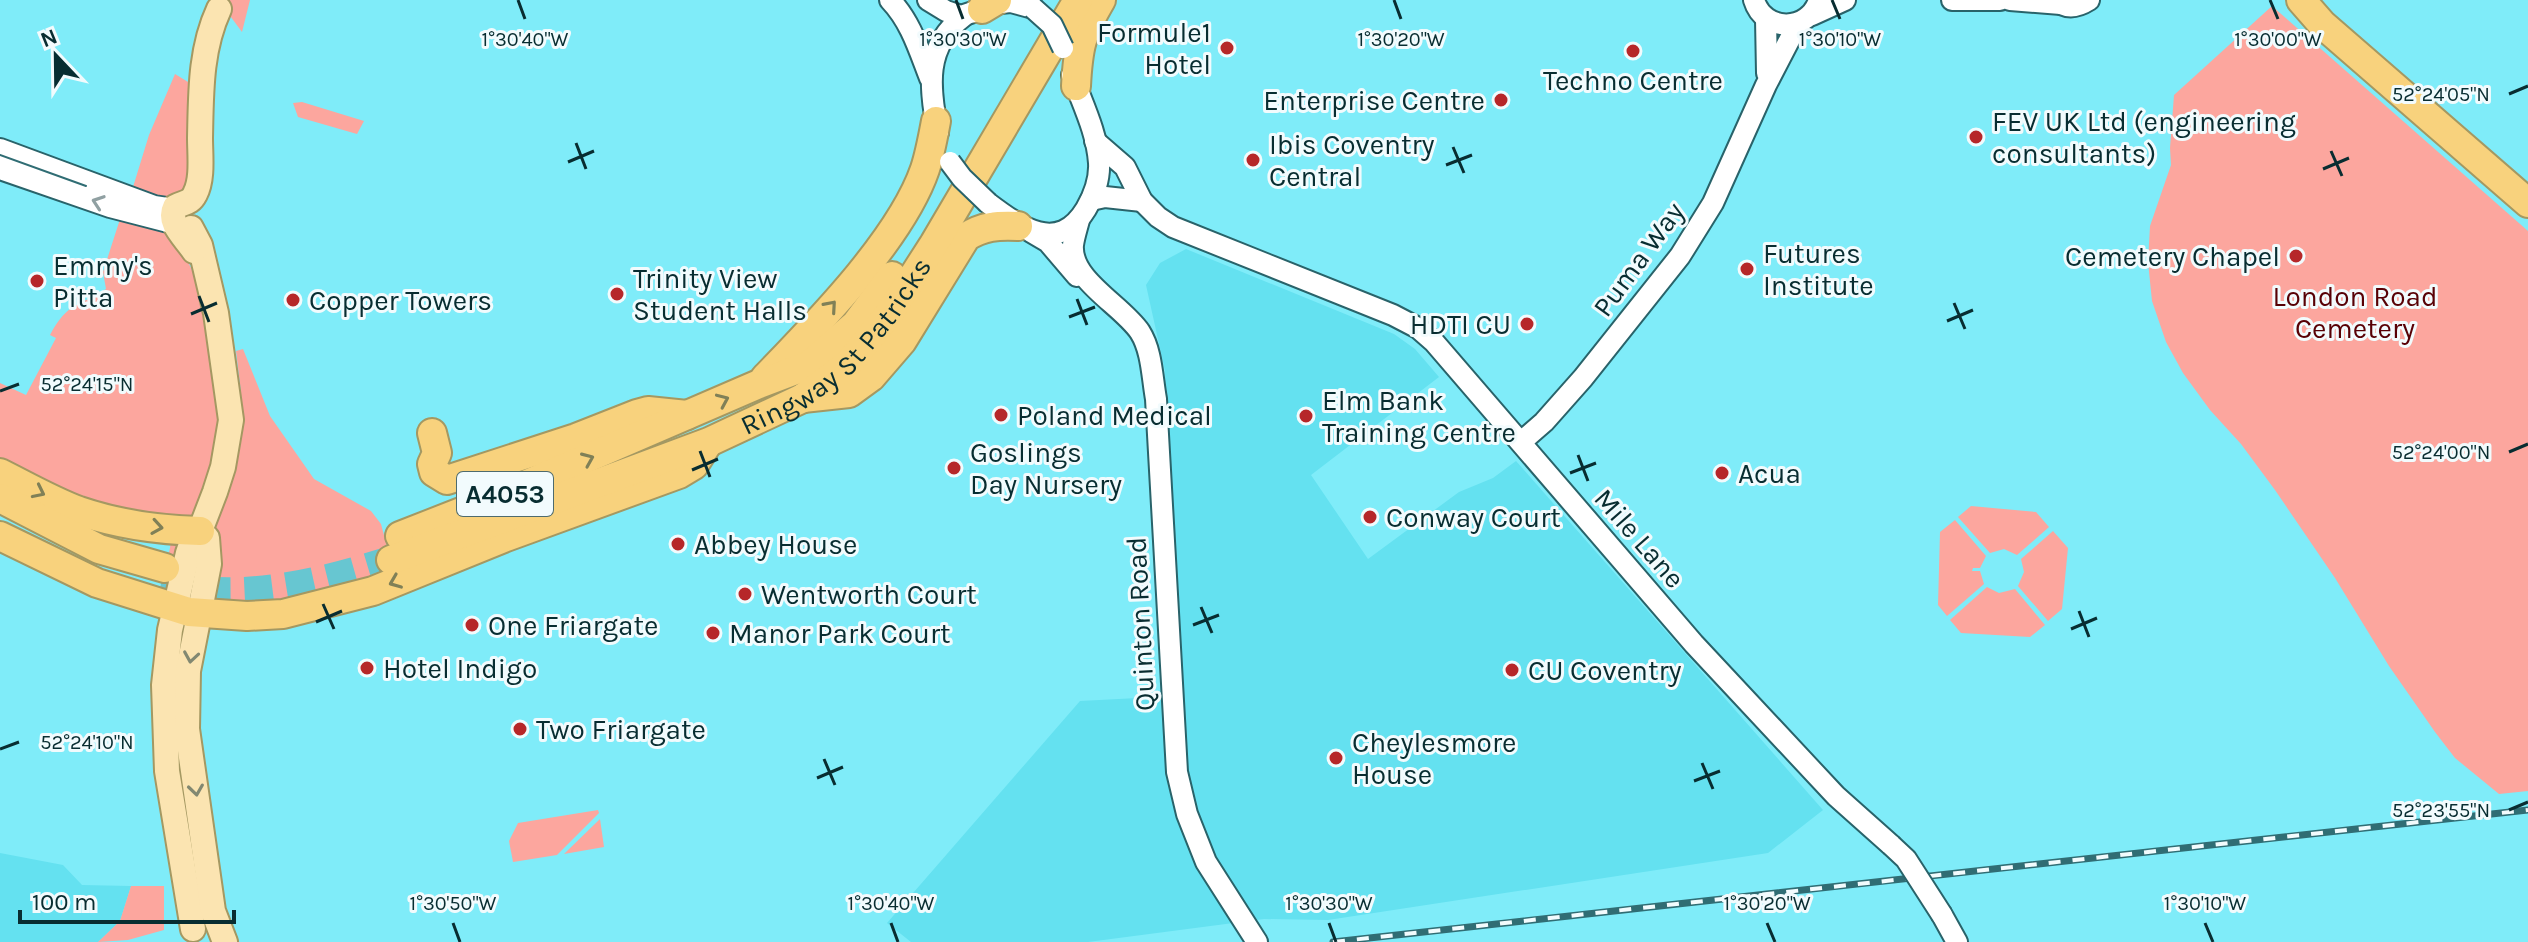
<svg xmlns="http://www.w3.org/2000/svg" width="2528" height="942" viewBox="0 0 2528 942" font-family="Karla,sans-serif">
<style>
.built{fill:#64e1f0}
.green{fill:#fca69e}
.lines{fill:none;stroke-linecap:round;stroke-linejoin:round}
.highway-tunnel{stroke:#67c6d1;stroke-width:28;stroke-dasharray:28 14;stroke-linecap:butt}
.minor-casing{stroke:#29636a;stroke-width:24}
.major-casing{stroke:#a49862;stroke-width:28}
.highway-casing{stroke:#a49862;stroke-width:32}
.minor{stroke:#fff;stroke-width:20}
.major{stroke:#fbe4b1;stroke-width:24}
.highway{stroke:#f8d27d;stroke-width:28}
.tram{stroke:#306d74;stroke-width:2}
.rail-casing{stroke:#306d74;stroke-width:7}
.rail{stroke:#f2fbfd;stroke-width:4;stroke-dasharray:12;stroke-linecap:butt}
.minor-bridge-casing{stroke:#29636a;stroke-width:24;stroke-linecap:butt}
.minor-bridge{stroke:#fff;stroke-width:20}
.oneway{stroke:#90a0a2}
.oneway2{stroke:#808057}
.oneway3{stroke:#828871}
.ticks{fill:none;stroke:#082d31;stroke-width:3}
.poi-dot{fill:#b62729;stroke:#f2fbfd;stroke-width:3}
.labels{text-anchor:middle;stroke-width:6;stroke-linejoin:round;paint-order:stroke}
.shield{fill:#f2fbfd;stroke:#4e6b6e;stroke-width:2}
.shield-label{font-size:26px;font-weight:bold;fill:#082d31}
.poi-label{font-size:28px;fill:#082d31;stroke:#f2fbfd;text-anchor:start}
.street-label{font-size:28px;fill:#082d31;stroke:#f2fbfd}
.park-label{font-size:28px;fill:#580005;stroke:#f2fbfd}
.ticks-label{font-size:20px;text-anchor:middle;fill:#082d31;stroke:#f2fbfd;stroke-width:6;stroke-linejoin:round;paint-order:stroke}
</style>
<rect width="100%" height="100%" fill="#7fecf9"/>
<g class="built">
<path d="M1186,249L1394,334L1415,349L1439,377L1311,475L1368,559L1459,492L1493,478L1516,461L1823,810L1768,853L1328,920L1264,919L1088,942H911L887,923L1080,701L1176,696L1167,494L1165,371L1146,285L1160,263Z"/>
<path d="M0,853L63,865L82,885L131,886L120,921L98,942H0Z"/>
</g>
<g class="green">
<path d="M228,0H250L242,32L225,9Z"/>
<path d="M2272,6L2528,231V791L2499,794L2455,758L2435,732L2389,666L2335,578L2275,490L2241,444L2210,410L2183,373L2166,342L2152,301L2148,262L2150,226L2171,165L2170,148L2174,95Z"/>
<path d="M175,74L193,85L195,170L180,201L137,198L140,190L133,187L149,135Z"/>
<path d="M302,102L364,121L357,134L298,117L293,103Z"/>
<path d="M121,216C136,221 156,224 168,233C199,257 227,382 240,424L241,392L236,351L243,349L270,416L314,479L371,511L381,524L393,569L280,605L158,597L170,548L172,528L139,521L0,465V383L26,395L56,338L50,335C68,301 79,307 106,289L103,272Z"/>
<path d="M1971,506L2036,512L2049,527L2017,555L2004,549L1990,553L1958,517Z"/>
<path d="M1955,520L1986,556L1980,568H1973L1972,571H1980L1984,584L1947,616L1938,605L1940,532Z"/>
<path d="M2053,531L2068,548L2062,609L2048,621L2018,586L2024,572L2021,559Z"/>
<path d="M1987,587L1999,593L2015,589L2045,625L2030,637L1961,633L1950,620Z"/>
<path d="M598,810L599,813L557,855L513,862L509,841L518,823Z"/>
<path d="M600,819L604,847L564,854Z"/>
<path d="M131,886H164V930L128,940L98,942L120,921Z"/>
</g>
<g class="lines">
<path class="highway-tunnel" d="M161,584C243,602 313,584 391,560"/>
<defs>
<g id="minor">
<path d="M890,0C911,22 919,50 930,78"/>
<path d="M928,0L946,11L961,16L1000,3L1011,2L1033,8"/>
<path d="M1754,0C1764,33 1809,32 1819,0"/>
<path d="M1952,0H2000"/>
<path d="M2010,0L2061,4"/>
<path d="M2056,0C2067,10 2078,7 2089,0"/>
<path d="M1812,15L1845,0"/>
<path d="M1766,19L1767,73"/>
<path d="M938,132C929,88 924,46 964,16"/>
<path d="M1095,141L1125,167L1142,201L1158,217L1173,227L1393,315L1418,328L1434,342L1694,644L1836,796L1891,845"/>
<path d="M0,149L154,206L174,209"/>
<path d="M0,169L110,207L168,222"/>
<path d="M1091,200L1105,197L1142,201"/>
<path d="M988,203C1020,227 1058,255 1086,209C1094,195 1100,180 1099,163C1097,132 1082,103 1072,75"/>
<path d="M1079,220C1077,228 1074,237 1073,245C1070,280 1122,305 1140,332C1152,351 1152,377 1156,399L1177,772L1187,814L1206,862L1257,942"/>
<path d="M1031,232L1048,242L1077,276"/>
<path d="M1521,442L1544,422L1583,378L1680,256L1713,203L1766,85L1793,33L1801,22"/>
<path d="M1942,915L1957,942"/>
</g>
<g id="major">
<path d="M191,228L200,245L216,313L231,420L223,467L215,492L200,531L193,539L188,553L170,630L164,685L167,771L193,929"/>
<path d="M194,251C185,237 167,223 175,207C184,202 190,204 195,194C203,179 200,155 200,138C201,94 200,50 219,9"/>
<path d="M200,531L207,538L209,564L188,671L187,729L213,911L225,942"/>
</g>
<g id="highway">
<path d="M2301,0L2322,24L2528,203"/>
<path d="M982,9L997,0"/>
<path d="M1076,86C1078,47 1081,34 1101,0"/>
<path d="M765,378C816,325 901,239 925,169C930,154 933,137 936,121"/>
<path d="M803,398L849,393L871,377L902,341L966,237C983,226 998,225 1018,226"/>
<path d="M432,433L437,453L432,464L434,472L447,480L576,438L637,414L648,411L687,415"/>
<path d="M0,473C26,486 52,501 79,511C117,524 160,530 200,531"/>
<path d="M0,498L99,549L165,568"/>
<path d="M0,536L97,583L189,612L247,616L283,614L373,591L506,537L679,474L694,465L706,446"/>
<path d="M400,536L474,507L759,384L809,365L856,324L892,276"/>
<path id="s1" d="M391,560L709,442L803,398L848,364L889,314L934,244L1078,0"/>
</g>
</defs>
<use href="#minor" class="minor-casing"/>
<use href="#major" class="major-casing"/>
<use href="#highway" class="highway-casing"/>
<use href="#minor" class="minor"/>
<use href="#major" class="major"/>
<use href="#highway" class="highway"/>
<path class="tram" d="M0,155L86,186"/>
<defs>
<path id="rail" d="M1333,942L2528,810"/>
</defs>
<use href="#rail" class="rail-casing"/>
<use href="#rail" class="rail"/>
<defs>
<g id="minor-bridge">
<path d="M1033,8L1052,25L1063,48"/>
<path d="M950,162L962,178L988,203"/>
<path d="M1891,845L1906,859L1942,915"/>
</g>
</defs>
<use href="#minor-bridge" class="minor-bridge-casing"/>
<use href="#minor-bridge" class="minor-bridge"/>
</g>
<defs><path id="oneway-chevron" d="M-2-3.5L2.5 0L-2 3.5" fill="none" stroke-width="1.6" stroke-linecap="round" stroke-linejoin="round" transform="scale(2)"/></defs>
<use class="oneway" href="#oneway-chevron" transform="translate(98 202) rotate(-161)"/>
<g class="oneway2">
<use href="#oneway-chevron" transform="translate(831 306) rotate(-49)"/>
<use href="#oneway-chevron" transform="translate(723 400) rotate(-24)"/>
<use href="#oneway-chevron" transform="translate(588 459) rotate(-23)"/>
<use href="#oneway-chevron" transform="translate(39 492) rotate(26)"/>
<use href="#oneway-chevron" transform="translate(157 527) rotate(9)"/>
<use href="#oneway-chevron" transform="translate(395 582) rotate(158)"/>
</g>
<g class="oneway3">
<use href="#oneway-chevron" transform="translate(191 657) rotate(99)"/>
<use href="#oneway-chevron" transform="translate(196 790) rotate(82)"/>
</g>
<path class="ticks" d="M518,0L525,19M956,0L963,19M1394,0L1401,19M1832,0L1840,19M2270,0L2278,19M2509,94L2528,86M576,143L586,169M1453,147L1464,173M2331,151L2342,176M568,162L594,151M1446,165L1472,155M2323,169L2349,158M199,296L209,322M1077,299L1087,325M1954,303L1965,329M191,314L217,303M1069,317L1095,307M1947,321L1973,310M0,391L19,384M700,451L710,477M2509,452L2528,444M1578,455L1588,481M692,470L718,459M1570,473L1596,463M323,604L334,629M1201,607L1212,633M2079,611L2089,637M316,622L342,611M1193,625L1219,615M2071,629L2097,618M0,749L19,742M824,759L835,785M1702,763L1713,789M817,778L843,767M1694,781L1720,771M2509,810L2528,802M453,923L460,942M891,923L898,942M1329,923L1336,942M1767,923L1775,942M2205,923L2213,942"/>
<g class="poi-dot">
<circle cx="1227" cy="48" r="8"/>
<circle cx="1633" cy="51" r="8"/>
<circle cx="1501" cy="100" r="8"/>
<circle cx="1976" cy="137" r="8"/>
<circle cx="1253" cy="160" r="8"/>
<circle cx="2296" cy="256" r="8"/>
<circle cx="1747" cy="269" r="8"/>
<circle cx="37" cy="281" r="8"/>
<circle cx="617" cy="294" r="8"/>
<circle cx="293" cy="300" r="8"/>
<circle cx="1527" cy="324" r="8"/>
<circle cx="1001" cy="415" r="8"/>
<circle cx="1306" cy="416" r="8"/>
<circle cx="954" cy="468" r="8"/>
<circle cx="1722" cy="473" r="8"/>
<circle cx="1370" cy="517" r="8"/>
<circle cx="678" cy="544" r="8"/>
<circle cx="745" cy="594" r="8"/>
<circle cx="472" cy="625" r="8"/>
<circle cx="713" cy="633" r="8"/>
<circle cx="367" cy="668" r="8"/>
<circle cx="1512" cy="670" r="8"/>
<circle cx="520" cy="729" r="8"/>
<circle cx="1336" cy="758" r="8"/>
</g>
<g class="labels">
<rect class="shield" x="457" y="472" width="96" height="44" rx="6"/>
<g class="shield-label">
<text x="505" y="503">A4053</text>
</g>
<g class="poi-label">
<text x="1211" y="42" text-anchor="end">Formule1<tspan x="1211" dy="32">Hotel</tspan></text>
<text x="1633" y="90" text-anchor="middle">Techno Centre</text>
<text x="1485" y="110" text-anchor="end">Enterprise Centre</text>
<text x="1992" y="131">FEV UK Ltd (engineering<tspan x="1992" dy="32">consultants)</tspan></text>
<text x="1269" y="154">Ibis Coventry<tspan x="1269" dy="32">Central</tspan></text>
<text x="1763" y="263">Futures<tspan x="1763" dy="32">Institute</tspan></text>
<text x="2280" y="266" text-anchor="end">Cemetery Chapel</text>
<text x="53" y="275">Emmy's<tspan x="53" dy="32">Pitta</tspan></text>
<text x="633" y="288">Trinity View<tspan x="633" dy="32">Student Halls</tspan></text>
<text x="309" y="310">Copper Towers</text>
<text x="1511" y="334" text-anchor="end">HDTI CU</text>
<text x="1322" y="410">Elm Bank<tspan x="1322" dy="32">Training Centre</tspan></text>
<text x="1017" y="425">Poland Medical</text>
<text x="970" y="462">Goslings<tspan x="970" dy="32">Day Nursery</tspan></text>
<text x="1738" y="483">Acua</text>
<text x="1386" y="527">Conway Court</text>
<text x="694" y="554">Abbey House</text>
<text x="761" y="604">Wentworth Court</text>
<text x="488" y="635">One Friargate</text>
<text x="729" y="643">Manor Park Court</text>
<text x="383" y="678">Hotel Indigo</text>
<text x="1528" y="680">CU Coventry</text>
<text x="536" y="739">Two Friargate</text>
<text x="1352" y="752">Cheylesmore<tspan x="1352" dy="32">House</tspan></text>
</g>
<g class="street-label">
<text transform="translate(1638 259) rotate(-54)" y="10">Puma Way</text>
<text dy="10" stroke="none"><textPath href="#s1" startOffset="502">Ringway St Patricks</textPath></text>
<text transform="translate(1640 538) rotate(49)" y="10">Mile Lane</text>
<text transform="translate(1140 624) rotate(-93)" y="10">Quinton Road</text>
</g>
<g class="park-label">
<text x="2355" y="306">London Road<tspan x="2355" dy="32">Cemetery</tspan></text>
</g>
</g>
<g class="ticks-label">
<text x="525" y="46">1°30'40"W</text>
<text x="963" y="46">1°30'30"W</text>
<text x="1401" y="46">1°30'20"W</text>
<text x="1840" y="46">1°30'10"W</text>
<text x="2278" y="46">1°30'00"W</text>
<text x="2441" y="101">52°24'05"N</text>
<text x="87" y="391">52°24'15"N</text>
<text x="2441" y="459">52°24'00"N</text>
<text x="87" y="749">52°24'10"N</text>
<text x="2441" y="817">52°23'55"N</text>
<text x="453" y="910">1°30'50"W</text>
<text x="891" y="910">1°30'40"W</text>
<text x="1329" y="910">1°30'30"W</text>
<text x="1767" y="910">1°30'20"W</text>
<text x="2205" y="910">1°30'10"W</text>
</g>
<g transform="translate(56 56) rotate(338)" stroke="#f2fbfd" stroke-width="6" paint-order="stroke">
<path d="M0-6L14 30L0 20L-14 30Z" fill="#082d31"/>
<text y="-12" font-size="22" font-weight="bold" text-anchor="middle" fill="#082d31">N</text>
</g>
<path d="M20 910v12h214v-12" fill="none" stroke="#082d31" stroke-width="4"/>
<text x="32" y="910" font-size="24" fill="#082d31" stroke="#f2fbfd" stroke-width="6" paint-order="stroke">100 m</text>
</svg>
